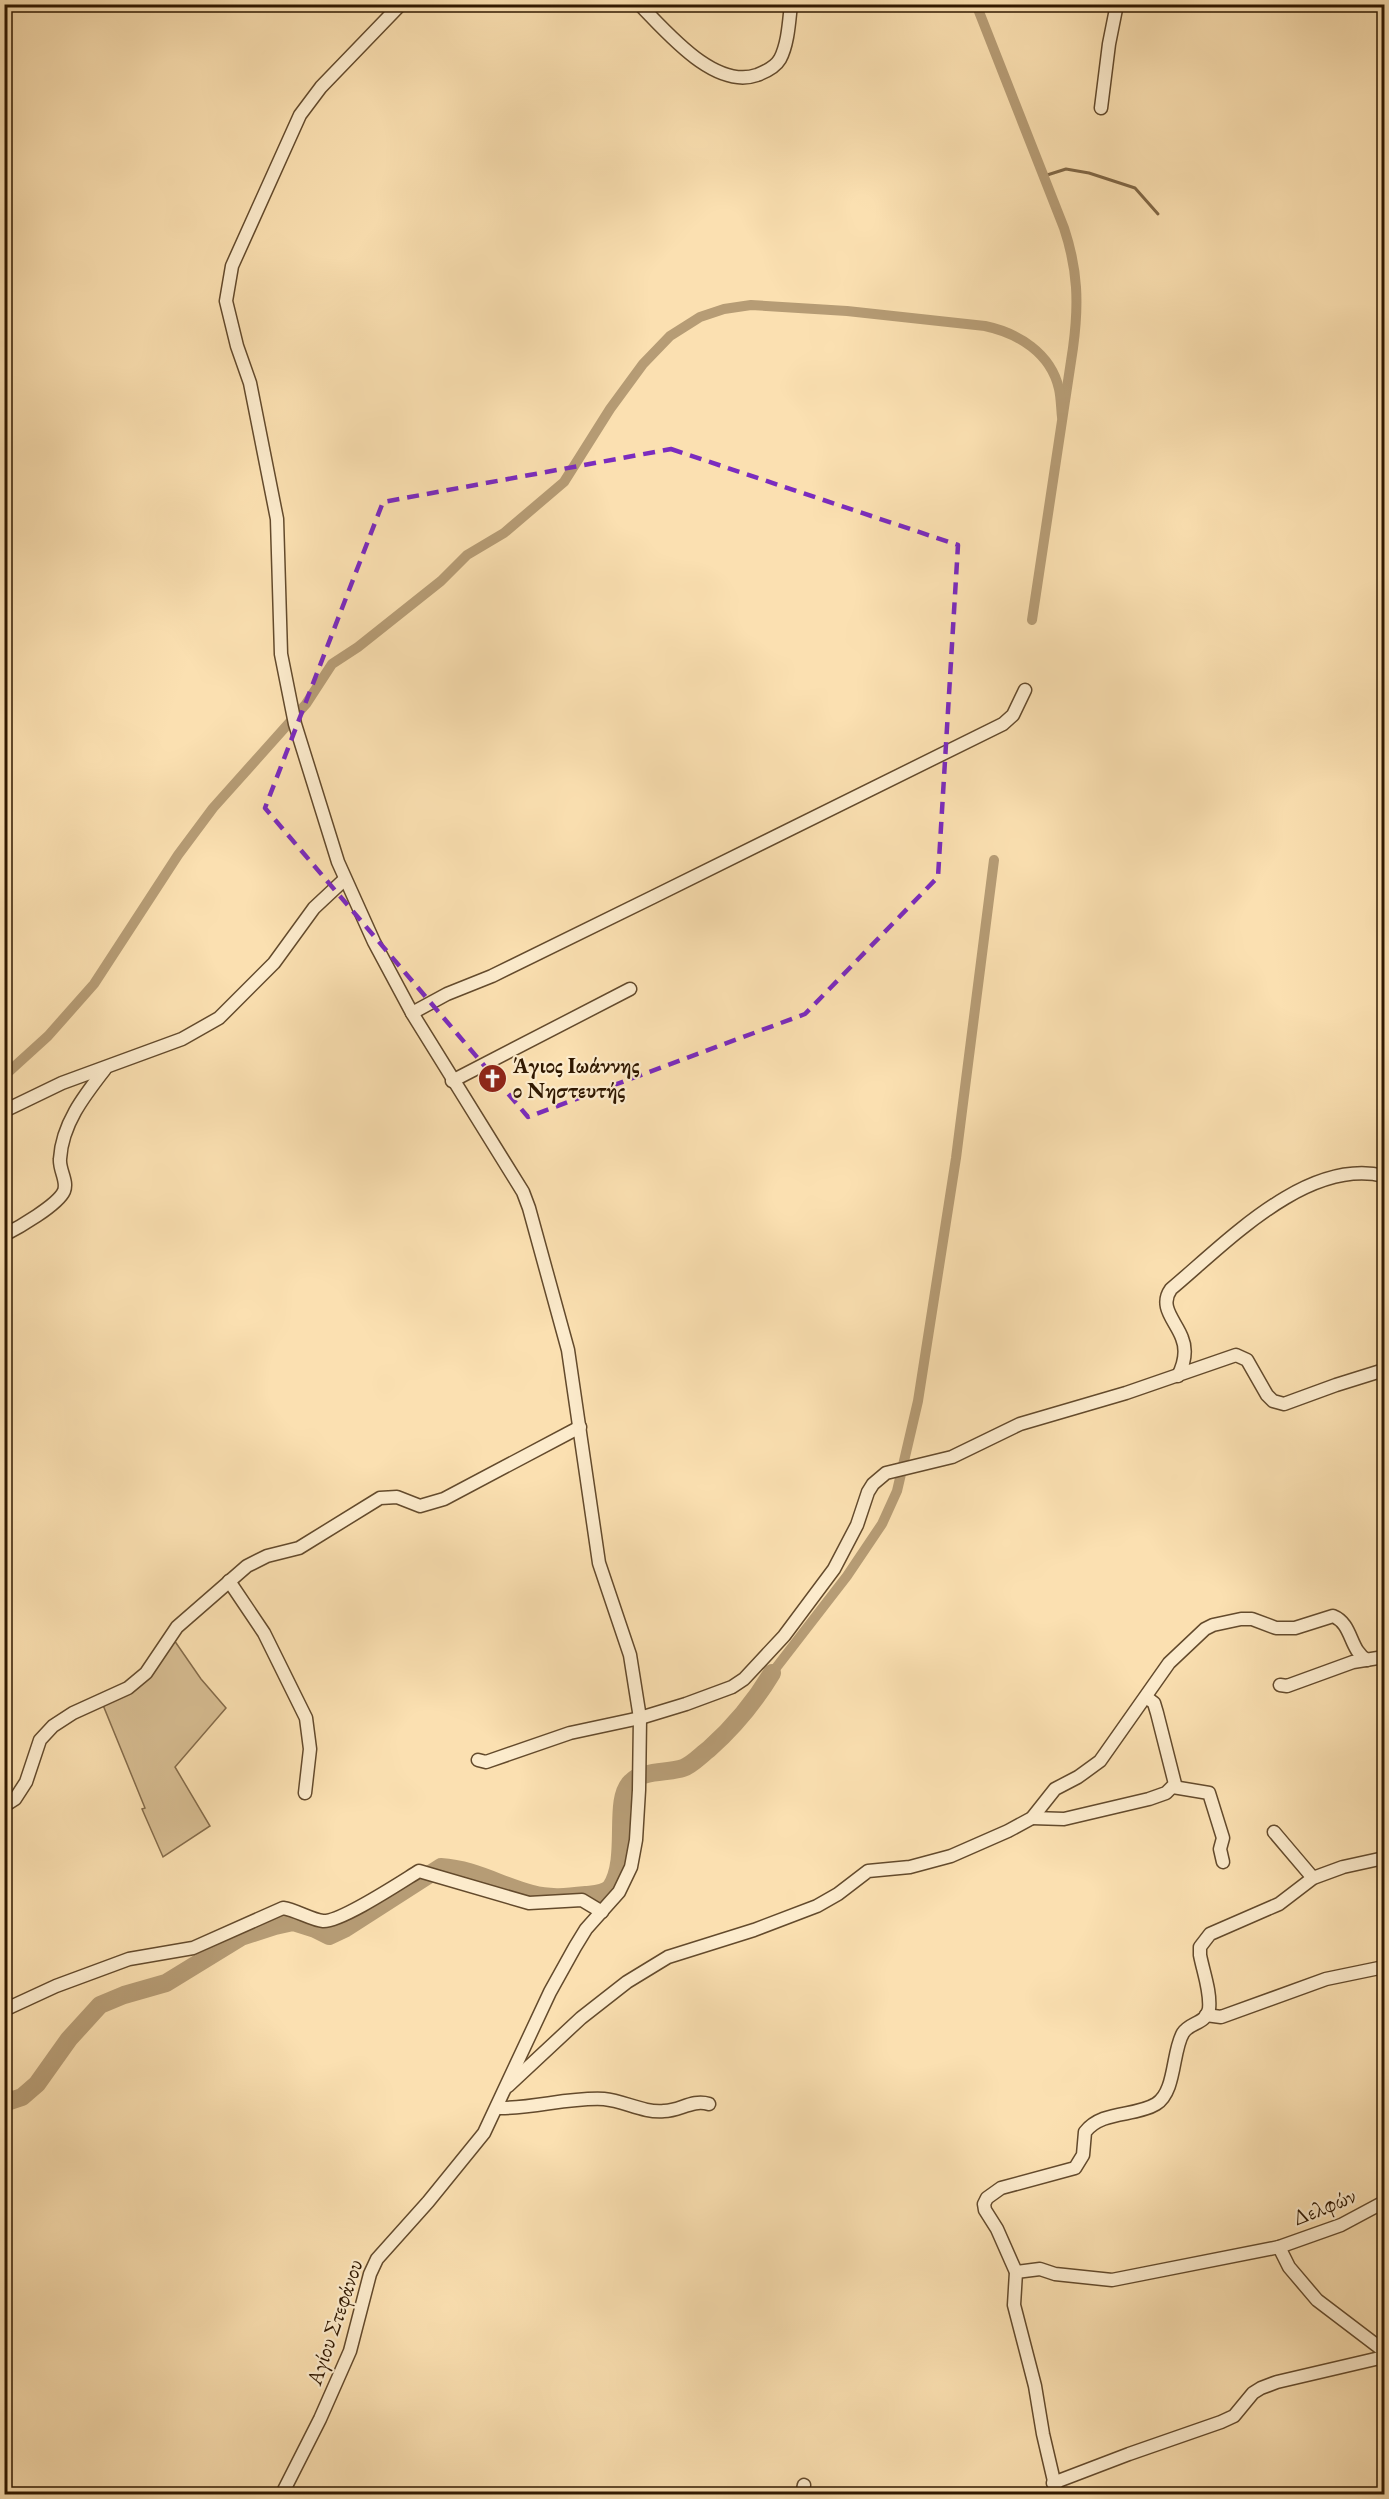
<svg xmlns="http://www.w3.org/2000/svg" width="1389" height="2499" viewBox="0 0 1389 2499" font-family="'EB Garamond',serif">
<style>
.green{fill:#d8be93;stroke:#846b4a;stroke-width:1.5}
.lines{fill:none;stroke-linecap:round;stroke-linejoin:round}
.stream{stroke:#806746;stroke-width:3}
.canal{stroke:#b69c75;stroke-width:10}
.river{stroke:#b69c75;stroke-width:18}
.minor-casing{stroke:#634a2c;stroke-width:15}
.minor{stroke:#fcebcc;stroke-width:12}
.marked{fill:none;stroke:#7b2cbf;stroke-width:4.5;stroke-dasharray:12 8;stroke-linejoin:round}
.labels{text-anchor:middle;stroke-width:4.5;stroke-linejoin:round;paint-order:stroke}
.poi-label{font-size:22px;font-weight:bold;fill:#301800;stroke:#fcebcc;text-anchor:start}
.street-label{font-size:22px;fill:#301800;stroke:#fcebcc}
</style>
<rect width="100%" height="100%" fill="#fbe0b1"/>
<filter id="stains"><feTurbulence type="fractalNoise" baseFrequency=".00333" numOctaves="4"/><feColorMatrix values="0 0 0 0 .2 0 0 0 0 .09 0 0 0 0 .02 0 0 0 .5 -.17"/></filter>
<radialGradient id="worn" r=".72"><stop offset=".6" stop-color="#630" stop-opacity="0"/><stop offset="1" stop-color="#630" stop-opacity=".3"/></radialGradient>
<path class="green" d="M174,1640L201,1679L226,1708L175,1767L210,1826L163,1857L142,1809L145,1808L103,1705L138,1688Z"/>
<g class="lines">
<path class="stream" d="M1044,176L1066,169L1089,173L1135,188L1158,214"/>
<g class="canal">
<path d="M976,4L1064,228C1078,270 1079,304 1073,348L1032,620"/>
<path d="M4,1076L48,1036L94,984L178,855L213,808L306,704L332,664L358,647L441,581L467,555L504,533L564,482L610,409L643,364L670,336L700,317L724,309L751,305L847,311L985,326C1018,333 1051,353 1059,389C1061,398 1061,408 1062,417"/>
<path d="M772,1673L847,1576L882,1524L897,1491L918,1401L956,1158L994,860"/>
</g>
<path class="river" d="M4,2103L22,2097L37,2084L69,2039L100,2005L124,1995L166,1983L241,1937L275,1926L293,1922L315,1929L329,1936L346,1928L441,1867C474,1869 501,1886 532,1894C549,1899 568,1897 586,1895C594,1894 605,1894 611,1887C630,1858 612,1800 631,1782C643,1770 668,1773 683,1768C692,1765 701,1755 709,1749C735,1726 754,1703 772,1673"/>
<defs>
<g id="minor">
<path d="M639,4C666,31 714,90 757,75C765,72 776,66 780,59C788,44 789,22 791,4"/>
<path d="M1101,108L1109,44L1117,4"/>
<path d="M412,1013L447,994L492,976L653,897L1003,724L1013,715L1025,690"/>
<path d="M452,1081L630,989"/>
<path d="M4,1111L62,1083L182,1039L219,1018L274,963L314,908L345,879"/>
<path d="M4,1235C18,1228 58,1205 64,1191C68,1181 59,1170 60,1159C62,1124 84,1096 105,1069"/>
<path d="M1178,1376C1184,1364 1187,1350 1182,1338C1176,1321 1158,1307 1171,1289C1226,1243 1307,1157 1384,1176"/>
<path d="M229,1581L264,1633L306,1718L310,1749L305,1793"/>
<path d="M1280,1685L1287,1686L1353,1662L1384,1657"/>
<path d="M478,1760L486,1762L570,1733L640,1718L686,1704L732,1687L744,1679L784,1636L834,1569L857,1525L868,1492L873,1484L886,1473L952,1457L1020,1424L1126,1393L1236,1355L1247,1360L1267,1395L1273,1401L1284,1404L1336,1385L1384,1370"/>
<path d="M1173,1787L1209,1793L1223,1838L1220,1849L1223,1862"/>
<path d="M4,1806L15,1799L26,1782L40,1740L53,1726L73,1713L128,1688L146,1673L177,1627L247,1566L267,1556L299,1548L380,1498L397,1497L420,1506L444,1499L580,1427"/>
<path d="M1032,1818L1064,1819L1149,1799L1166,1793L1175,1784L1157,1713L1154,1703L1146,1697"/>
<path d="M1274,1832L1313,1878"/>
<path d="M4,2010L56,1986L129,1959L193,1948L283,1908C296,1910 312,1920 323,1921C341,1922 401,1882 419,1871L529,1903L582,1900L602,1912"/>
<path d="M1206,2015L1221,2017L1326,1979L1384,1967"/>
<path d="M508,2086L581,2018L627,1982L668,1957L754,1930L817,1906L838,1894L868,1871L910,1867L951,1856L1008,1831L1032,1818L1055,1789L1078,1777L1100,1761L1169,1663L1205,1629L1213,1625L1241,1619H1252L1276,1628H1295L1333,1616C1353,1624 1349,1650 1367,1660"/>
<path d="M497,2108C533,2109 568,2097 604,2099C625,2101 643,2113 664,2111C680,2111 692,2099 709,2104"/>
<path d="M1279,2247L1341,2225L1384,2202"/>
<path d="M1016,2272L1040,2269L1055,2274L1112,2280L1279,2247L1289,2267L1317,2300L1384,2351"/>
<path d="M1053,2483L1129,2454L1221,2422L1234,2416L1253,2393L1261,2388L1277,2382L1384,2357"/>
<path d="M282,2494L320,2419L350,2351L370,2274L377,2259L428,2202L484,2133L550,1992L575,1947L586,1929L619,1892L631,1867L636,1840L639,1790L640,1718L630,1655L599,1563L568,1350L529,1208L523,1192L412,1013L374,942L338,862L295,724L281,654L277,519L250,383L237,346L226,301L232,266L300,115L321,87L401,4"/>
<path d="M802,2494L804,2485"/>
<path d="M1057,2494L1043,2434L1035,2386L1014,2305L1016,2272L997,2229L985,2210L984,2204L987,2198L1001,2188L1075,2168L1083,2155L1085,2132C1102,2110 1135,2117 1156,2104C1176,2092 1172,2051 1183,2033C1190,2022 1206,2024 1209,2009C1211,1992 1203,1971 1200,1955V1947L1210,1934L1279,1904L1313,1878L1343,1867L1384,1858"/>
</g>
</defs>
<use href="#minor" class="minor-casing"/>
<use href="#minor" class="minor"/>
</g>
<path class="marked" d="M671,449L958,545L938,877L805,1014L528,1117L265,808L383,502Z"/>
<defs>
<symbol id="church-disc" viewBox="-11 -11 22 22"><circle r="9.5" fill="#8f2418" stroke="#fcebcc"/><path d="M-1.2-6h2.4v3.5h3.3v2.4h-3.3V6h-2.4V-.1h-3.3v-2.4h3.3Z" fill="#fff"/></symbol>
</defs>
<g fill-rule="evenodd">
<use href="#church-disc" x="476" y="1062" width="33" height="33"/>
</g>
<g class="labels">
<g class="poi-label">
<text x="513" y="1073">Άγιος Ιωάννης<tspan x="513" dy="25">ο Νηστευτής</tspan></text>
</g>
<g class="street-label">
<text transform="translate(1324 2206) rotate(-22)" y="8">Δελφών</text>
<text transform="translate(334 2322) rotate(-71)" y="8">Αγίου Στεφάνου</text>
</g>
</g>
<rect width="1389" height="2499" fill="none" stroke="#fbe0b1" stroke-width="24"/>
<rect x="6" y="6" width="1377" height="2487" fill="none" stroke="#301800" stroke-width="3"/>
<rect x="12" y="12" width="1365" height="2475" fill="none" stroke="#301800" stroke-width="1.5"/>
<rect width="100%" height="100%" filter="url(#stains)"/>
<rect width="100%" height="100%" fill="url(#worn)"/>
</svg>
